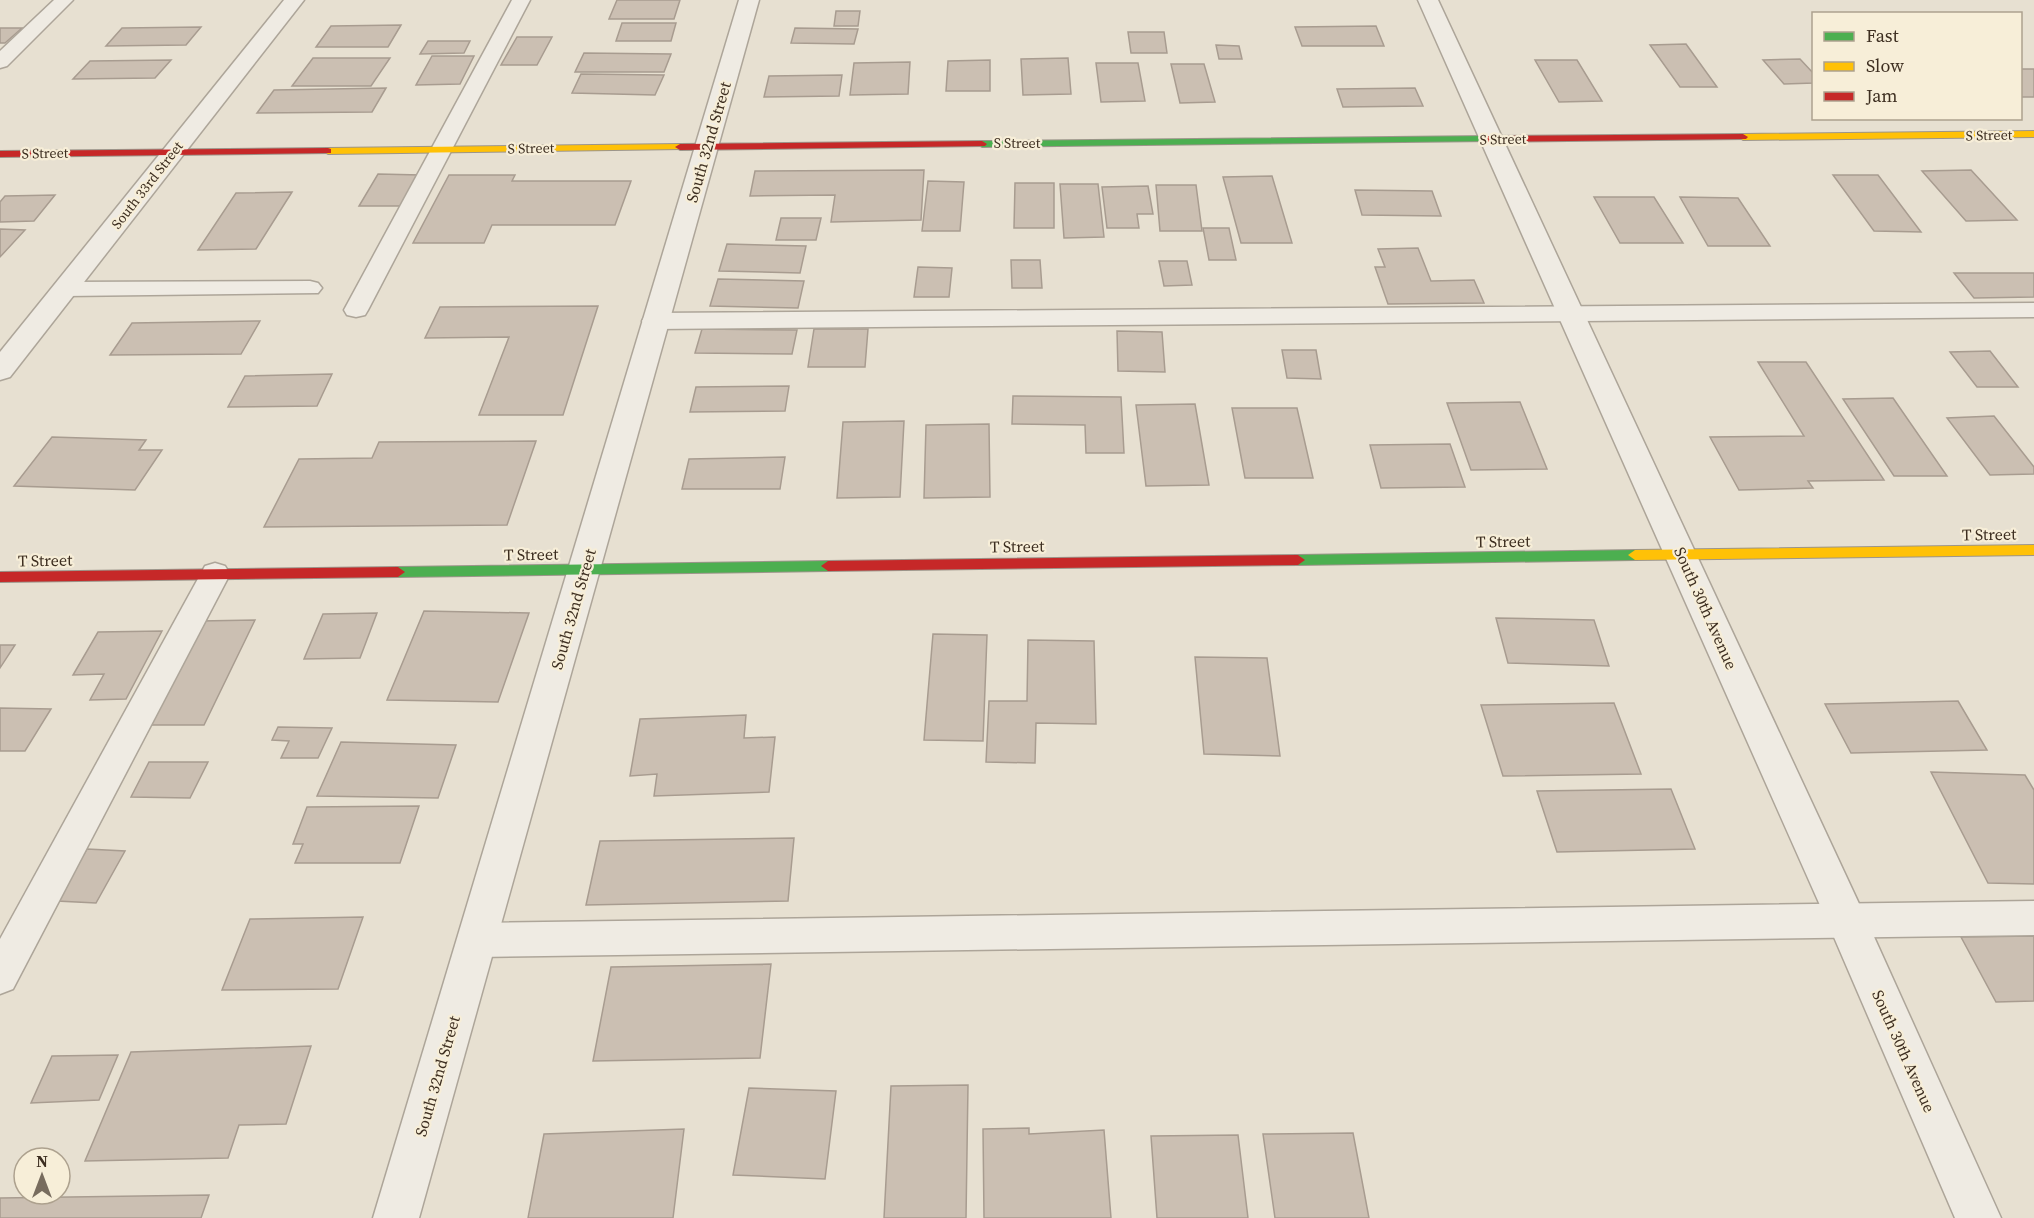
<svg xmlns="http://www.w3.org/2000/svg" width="2034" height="1218" viewBox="0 0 2034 1218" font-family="'Source Serif 4',serif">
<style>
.building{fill:#cbbfb2;stroke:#a89c90;stroke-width:1.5}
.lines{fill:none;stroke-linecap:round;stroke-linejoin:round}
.lane-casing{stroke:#ada599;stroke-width:3}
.street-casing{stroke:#ada599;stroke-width:3}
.fast-casing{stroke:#9c958a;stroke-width:2}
.slow-casing{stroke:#9c958a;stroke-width:2}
.jam-casing{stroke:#9c958a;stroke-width:2}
.lane{fill:#efebe3;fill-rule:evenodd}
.street{fill:#efebe3;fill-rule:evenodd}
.fast{fill:#4caf50;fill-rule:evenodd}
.slow{fill:#ffc107;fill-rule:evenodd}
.jam{fill:#c62828;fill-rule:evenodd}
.labels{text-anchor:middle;stroke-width:4.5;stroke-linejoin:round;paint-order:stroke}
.far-street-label{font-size:14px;fill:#3d2e20;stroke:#f7eed8}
.street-label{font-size:16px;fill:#3d2e20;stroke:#f7eed8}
</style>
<rect width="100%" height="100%" fill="#e7e0d1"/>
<g class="building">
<path d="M617,0H680L674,19H609Z"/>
<path d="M836,11H860L858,26H834Z"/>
<path d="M622,23H676L671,41H616Z"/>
<path d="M401,25L388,47H316L331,26Z"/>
<path d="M1376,26L1384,46H1302L1295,27Z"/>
<path d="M201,27L186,45L106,46L122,28Z"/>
<path d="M0,28H22L5,43H0Z"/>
<path d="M795,28L858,29L854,44L791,43Z"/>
<path d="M1128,32H1164L1167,53H1131Z"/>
<path d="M517,37H552L537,65H501Z"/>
<path d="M428,41H470L464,53L420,54Z"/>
<path d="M1686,44L1717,87H1680L1650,45Z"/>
<path d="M1216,45L1239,46L1242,59H1219Z"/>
<path d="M584,53L671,54L664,72H575Z"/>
<path d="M432,56H474L460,84L416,85Z"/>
<path d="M313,58H390L371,86H292Z"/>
<path d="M1068,58L1071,94L1023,95L1021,59Z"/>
<path d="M1800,59L1814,74V83L1784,84L1763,60Z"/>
<path d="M171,60L155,78L73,79L90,61Z"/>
<path d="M990,60V91H946L948,61Z"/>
<path d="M1535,60H1577L1602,101L1559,102Z"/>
<path d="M910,62L908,94L850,95L854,63Z"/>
<path d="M1096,63H1138L1145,101L1101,102Z"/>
<path d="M1171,64H1204L1215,102L1180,103Z"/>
<rect x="2020" y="69" width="14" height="28"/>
<path d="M581,74L664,75L655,95L572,93Z"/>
<path d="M842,75L839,96L764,97L769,76Z"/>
<path d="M386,88L372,112L257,113L274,90Z"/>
<path d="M1415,88L1423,106L1343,107L1337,89Z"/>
<path d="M924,170L921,220L831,222L835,195L750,196L755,171Z"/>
<path d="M1971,170L2017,220L1966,221L1922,171Z"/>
<path d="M378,174L420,175L401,206H359Z"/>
<path d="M449,175H515L512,181H631L615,225H492L484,243H413Z"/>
<path d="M1833,175H1878L1921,232L1874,231Z"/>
<path d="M1272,176L1292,243H1241L1223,177Z"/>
<path d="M928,181L964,182L960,231H922Z"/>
<path d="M1015,183H1054V228H1014Z"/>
<path d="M1060,184H1098L1104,237L1064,238Z"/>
<path d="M1156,185H1196L1202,231H1160Z"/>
<path d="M1148,186L1153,214H1137L1139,228H1107L1102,187Z"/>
<path d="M1355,190L1432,191L1441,216L1362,215Z"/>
<path d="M292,192L256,249L198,250L236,193Z"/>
<path d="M55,195L34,221L0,222V202L5,196Z"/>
<path d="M1594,197H1654L1683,243H1620Z"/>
<path d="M1680,197L1738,198L1770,246H1708Z"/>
<path d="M781,218H821L816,240H776Z"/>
<path d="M1203,228H1229L1236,260H1209Z"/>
<path d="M0,229L25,230L0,257Z"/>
<path d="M727,244L806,246L800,273L719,271Z"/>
<path d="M1418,248L1431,281L1474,280L1484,303L1388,304L1375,267H1385L1378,249Z"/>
<path d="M1011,260H1040L1042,288H1012Z"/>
<path d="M1159,261H1187L1192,285L1164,286Z"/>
<path d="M918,267L952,268L949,297H914Z"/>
<path d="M1954,273H2034V297L1974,298Z"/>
<path d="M718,279L804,281L798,308L710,306Z"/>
<path d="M598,306L563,415H479L509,337L425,338L440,307Z"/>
<path d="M260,321L241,354L110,355L132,323Z"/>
<path d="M702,329L797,330L792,354L695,353Z"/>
<path d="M814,329H868L865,367H808Z"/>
<path d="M1117,331L1162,332L1165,372L1118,371Z"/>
<path d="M1282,350H1316L1321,379L1287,378Z"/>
<path d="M1990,351L2018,387H1977L1950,352Z"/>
<path d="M1758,362H1806L1884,480L1808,481L1813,488L1739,490L1710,437L1804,436Z"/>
<path d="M332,374L317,406L228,407L245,376Z"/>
<path d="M789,386L785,411L690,412L696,387Z"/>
<path d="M1013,396L1121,397L1124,453H1086L1085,425L1012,424Z"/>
<path d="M1893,398L1947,476H1894L1843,399Z"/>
<path d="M1520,402L1547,469L1471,470L1447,403Z"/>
<path d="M1195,404L1209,485L1146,486L1136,405Z"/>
<path d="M1232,408H1297L1313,478H1245Z"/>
<path d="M1994,416L2034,467V474L1990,475L1947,418Z"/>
<path d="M904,421L900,497L837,498L843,422Z"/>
<path d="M989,424L990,497L924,498L926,425Z"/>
<path d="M52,437L146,440L139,450H162L135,490L14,486Z"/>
<path d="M536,441L507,525L264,527L299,459L372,458L379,442Z"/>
<path d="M1450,444L1465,487L1381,488L1370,445Z"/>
<path d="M785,457L780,489H682L689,459Z"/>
<path d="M424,611L529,613L498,702L387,700Z"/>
<path d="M377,613L360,658L304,659L323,614Z"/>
<path d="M1496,618L1594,620L1609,666L1508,663Z"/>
<path d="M255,620L204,725H145L200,621Z"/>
<path d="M162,631L126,699L90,700L104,674L73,675L98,632Z"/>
<path d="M933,634L987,635L983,741L924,740Z"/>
<path d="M1028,640L1094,641L1096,724L1036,723L1035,763L986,762L989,701H1027Z"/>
<path d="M0,645H15L0,668Z"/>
<path d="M1195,657L1267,658L1280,756L1204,754Z"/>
<path d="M1958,701L1987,750L1851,753L1825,704Z"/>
<path d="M1614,703L1641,774L1503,776L1481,705Z"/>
<path d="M0,708L51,709L25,751H0Z"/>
<path d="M746,715L744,738L775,737L769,792L654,796L657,774L630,776L640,719Z"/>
<path d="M278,727L332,728L318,758H281L289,741L272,740Z"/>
<path d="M341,742L456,745L438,798L317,796Z"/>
<path d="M149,762H208L190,798L131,797Z"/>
<path d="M1931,772L2025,775L2034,790V884L1988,883Z"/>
<path d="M1671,789L1695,849L1557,852L1537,791Z"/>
<path d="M419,806L400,863H295L303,844H293L307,807Z"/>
<path d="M794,838L788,901L586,905L600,841Z"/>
<path d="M87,849L125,851L96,903L57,901Z"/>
<path d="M363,917L338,989L222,990L250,919Z"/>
<path d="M2034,936V1001L1996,1002L1961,937Z"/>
<path d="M771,964L760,1058L593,1061L611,967Z"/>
<path d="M311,1046L286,1124L239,1125L228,1158L85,1161L131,1052Z"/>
<path d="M118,1055L99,1100L31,1103L52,1056Z"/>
<path d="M968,1085L966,1218H884L891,1086Z"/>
<path d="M749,1088L836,1091L825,1179L733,1175Z"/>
<path d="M1029,1128V1134L1104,1130L1111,1218H984L983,1129Z"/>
<path d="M684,1129L673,1218H528L544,1134Z"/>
<path d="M1353,1133L1369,1218H1275L1263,1134Z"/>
<path d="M1238,1135L1248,1218H1157L1151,1136Z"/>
<path d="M209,1195L201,1218H0V1198Z"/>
</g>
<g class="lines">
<defs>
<g id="lane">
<path d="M54,0H73L7,66L0,68V51Z"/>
<path d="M512,0H530L368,310L365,315L356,317L347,315L344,310Z"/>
<path d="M310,281L318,283L322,288L318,293L65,296L57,294L53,289L57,284L65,282Z"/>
<path d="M2034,303V317L654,329L645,326L642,321L645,316L654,313Z"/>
<path d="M215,563L225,566L230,574L13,989L0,994V939L205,566Z"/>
<path d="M2034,901V935L477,957L464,952L459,940L464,928L477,923Z"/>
</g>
<g id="street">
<path d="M284,0H304L10,377L0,380V352Z"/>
<path d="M739,0H759L419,1218H373Z"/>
<path d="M1418,0H1438L1861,908L2001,1218H1955L1827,921Z"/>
</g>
<g id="fast">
<path d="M1488,136L1493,139L1491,141L982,147L977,144L982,141Z"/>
<path d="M1635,550L1642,555L1635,560L1298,565L1291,560L1298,555Z"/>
<path d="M828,561L835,566L828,571L398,577L391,572L398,567Z"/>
</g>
<g id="slow">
<path d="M2034,131V137L1743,140L1738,137L1743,134Z"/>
<path d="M680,144L685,147L683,149L328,154L323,151L328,148Z"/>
<path d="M2034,545V555L1635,560L1628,555L1635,550Z"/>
</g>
<g id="jam">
<path d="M1743,134L1748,137L1746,139L1488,142L1483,139L1488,136Z"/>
<path d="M982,141L987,144L985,146L680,150L675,147L680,144Z"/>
<path d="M328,148L331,149V153L0,157V151Z"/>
<path d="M1298,555L1305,560L1298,565L828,571L821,566L828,561Z"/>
<path d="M398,567L405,572L398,577L0,582V572Z"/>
</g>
</defs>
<use href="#lane" class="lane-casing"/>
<use href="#street" class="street-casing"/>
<use href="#fast" class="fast-casing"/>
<use href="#slow" class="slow-casing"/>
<use href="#jam" class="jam-casing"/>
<use href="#lane" class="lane"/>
<use href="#street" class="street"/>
<use href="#fast" class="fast"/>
<use href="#slow" class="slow"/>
<use href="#jam" class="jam"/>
</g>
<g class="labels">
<g class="far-street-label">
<text transform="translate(1989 135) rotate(-1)" y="5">S Street</text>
<text transform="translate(1503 139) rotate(-1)" y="5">S Street</text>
<text x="1017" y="148">S Street</text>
<text transform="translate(531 148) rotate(-1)" y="5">S Street</text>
<text transform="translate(45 153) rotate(-1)" y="5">S Street</text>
<text transform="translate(147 185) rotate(-52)" y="5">South 33rd Street</text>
</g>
<g class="street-label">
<text transform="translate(708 142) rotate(-74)" y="6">South 32nd Street</text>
<text transform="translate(1989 534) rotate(-1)" y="6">T Street</text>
<text transform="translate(1503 541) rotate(-1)" y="6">T Street</text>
<text transform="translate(1017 546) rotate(-1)" y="6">T Street</text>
<text transform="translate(531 554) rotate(-1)" y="6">T Street</text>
<text transform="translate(45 560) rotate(-1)" y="6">T Street</text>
<text transform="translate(1706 608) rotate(66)" y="6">South 30th Avenue</text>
<text transform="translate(573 609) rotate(-74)" y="6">South 32nd Street</text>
<text transform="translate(1904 1051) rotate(66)" y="6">South 30th Avenue</text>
<text transform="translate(437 1076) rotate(-74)" y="6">South 32nd Street</text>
</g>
</g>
<rect x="1812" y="12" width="210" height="108" fill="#f7eed8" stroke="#ada18e" stroke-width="1.5"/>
<rect x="1824" y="32" width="30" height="9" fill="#4caf50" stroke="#ada18e" stroke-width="1.5"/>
<text x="1866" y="42" font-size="18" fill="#3d2e20">Fast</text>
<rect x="1824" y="62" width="30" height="9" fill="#ffc107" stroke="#ada18e" stroke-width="1.5"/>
<text x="1866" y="72" font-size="18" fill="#3d2e20">Slow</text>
<rect x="1824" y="92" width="30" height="9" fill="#c62828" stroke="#ada18e" stroke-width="1.5"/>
<text x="1866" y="102" font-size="18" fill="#3d2e20">Jam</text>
<g transform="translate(42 1176)"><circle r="28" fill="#f7eed8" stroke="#ada18e" stroke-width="1.5"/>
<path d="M0-4.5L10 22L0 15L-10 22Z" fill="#786c5e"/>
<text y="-9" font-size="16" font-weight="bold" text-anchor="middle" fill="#3d2e20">N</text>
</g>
</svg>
